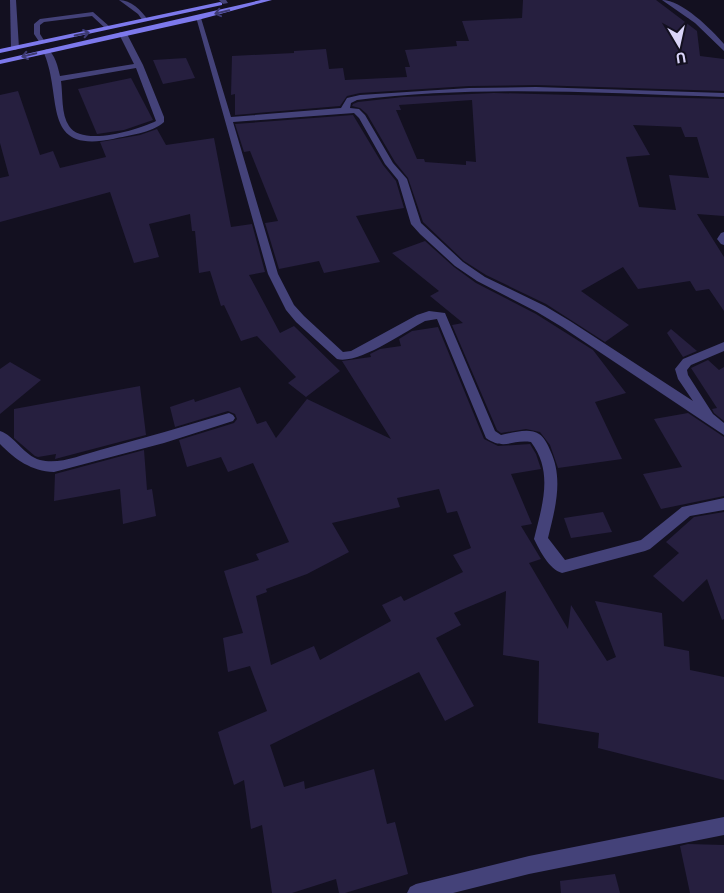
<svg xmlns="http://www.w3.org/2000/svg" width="724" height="893" viewBox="0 0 724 893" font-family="'Public Sans',sans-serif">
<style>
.building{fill:#261f3f;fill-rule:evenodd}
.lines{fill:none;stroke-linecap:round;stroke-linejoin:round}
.service{fill:#444279;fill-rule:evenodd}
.minor{fill:#444279;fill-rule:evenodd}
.secondary{fill:#7d79ec;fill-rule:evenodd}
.oneway{stroke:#3d3a72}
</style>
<rect width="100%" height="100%" fill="#131020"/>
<g class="building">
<path d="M523,0H656L697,31L700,56L724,59V91L536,85L469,86L360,93L347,96L340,106L235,115V94L231,95L232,56L294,53V51L326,49L329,69L343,68L345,80L407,77L405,67H410L405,50L457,46L456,41H469L462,21L522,18Z"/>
<path d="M186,58L195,78L163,84L153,60Z"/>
<path d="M131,78L153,120L124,130L97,134L78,89Z"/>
<path d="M18,91L40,155L53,151L60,168L106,157L100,142L140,135L157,129L166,145L214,138L231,227L252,224L265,272L249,275L280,333L294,326L340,371L306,397L288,383L296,377L257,336L241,341L224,305L221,306L210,271L199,273L195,231H192L190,214L149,224L159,257L134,263L110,192L0,222V178L9,176L0,143V95Z"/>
<path d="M494,93L724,99V216L697,214L724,257V311L709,289L696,291L690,281L638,289L623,267L581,291L629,325L605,342L546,304L486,275L464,261L423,222L408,178L395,162L367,114L360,108L352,106L353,104L358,102L403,97ZM472,100L476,162L466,161V165L425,162L424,159H417L396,110H401L399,105ZM633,125L681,127L685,137H697L709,178L669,175L676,210L639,207L626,157L650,155Z"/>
<path d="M353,115L383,165L396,181L404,208L356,216L380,262L324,273L319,261L279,269L265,223L278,221L250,151L244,152L235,124Z"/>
<path d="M425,241L454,267L476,283L536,314L593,350L626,393L595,402L622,459L558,468L550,445L540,432L526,429L501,433L497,430L452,325L463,323L430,296L439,291L392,253Z"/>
<path d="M438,327L484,439L498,446L530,444L536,454L541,469L511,474L532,524L521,526L541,559L529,563L568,629L571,605L607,661L616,657L595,601L662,613L664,646L689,651L690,670L724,677V780L598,748L599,733L538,723L539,661L503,655L506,591L454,613L461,625L436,638L474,706L445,721L419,672L270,745L284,787L304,781L305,789L374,769L387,824L395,822L408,874L345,893H339L336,879L292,893H272L262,825L251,829L244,780L234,785L218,732L267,711L250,666L228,672L223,638L243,633L224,571L259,560L256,554L289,542L253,463L228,472L221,457L187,467L179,440L234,423L237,419L235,414L228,411L175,427L170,407L194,399L195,402L240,387L257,424L266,421L276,438L307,399L391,439L342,361L371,357L370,354L380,349L401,346L399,339L412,331ZM439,489L447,513L457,511L471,548L453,555L463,572L404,601L401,596L382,605L391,621L320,660L314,646L271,665L256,596L267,592L266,589L307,574L349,552L332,523L400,507L397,498Z"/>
<path d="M671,329L697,351L683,357L667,333Z"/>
<path d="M708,360L719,370L724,367V421L714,413L712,409L717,408L691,368Z"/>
<path d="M10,362L41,380L0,414V369Z"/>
<path d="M140,386L146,435L55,459L56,454L38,457L35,456L14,438V409Z"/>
<path d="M688,413L724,437V496L661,509L643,474L682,467L654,419Z"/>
<path d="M144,450L147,490L152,489L156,516L123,524L120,489L54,501L55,474Z"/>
<path d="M603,512L612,532L571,538L564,518Z"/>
<path d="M724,512V619L722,620L707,579L683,602L653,576L679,553L666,542L694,517Z"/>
<path d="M688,844L724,845V893H690L680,846Z"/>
<path d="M615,874L620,893H561L560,881Z"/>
</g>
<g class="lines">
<g class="service">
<path d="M119,0C131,0 141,10 148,20L147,21H143L138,14Z"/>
<path d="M93,12L110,27V29H106L92,16L44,22L40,25V34L45,42L44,43H40L34,34V24L40,19Z"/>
</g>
<g class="minor">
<path d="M10,0H16L19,48L15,50L11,48Z"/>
<path d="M219,0H226L228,3L223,4Z"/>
<path d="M662,0C682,0 711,29 724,44V51L695,23Z"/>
<path d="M196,17L201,18L231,117L341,108L347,98L360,95L469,88L536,87L724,93V97C602,93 478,85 357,100L351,103L350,108L359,109L365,115L393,163L407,179L421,223L463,262L485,277L545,306L570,321L693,401L678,379L675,369L683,359L724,342V351L691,365L687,370L688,375L713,414L724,423V435L562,327L537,312L477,281L455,266L420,234L411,224L398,180L385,164L359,118L354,113L233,122L278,274L294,305L304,316L343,352L351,351L417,315L429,311L445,313L495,431L501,435C512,433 529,427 539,434C544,437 548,445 550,450C564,479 555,509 548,538L565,560L641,540L682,507L724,498V510L690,516L650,549L645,551L562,573C549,569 540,551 534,539C542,506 554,472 531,442C511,439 505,451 486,438L437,319L425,321C406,331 358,365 337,359L296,322L286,310L268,274Z"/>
<path d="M120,32L127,34L143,65L164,117V122C152,133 129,135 113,139C39,154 64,96 43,51L47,49C55,54 58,67 60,76L134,64L119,34ZM136,68L156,121C138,130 82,147 69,126C61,114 63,95 61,81Z"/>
<path d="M724,232V245L721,244L717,239L721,233Z"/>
<path d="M229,413L233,415L235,418L233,421L164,443L54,472C31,471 16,460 0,444V431C15,436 23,455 40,460C59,465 81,455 100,450C143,438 186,426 229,413Z"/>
<path d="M724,817V835L529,874L453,893H407L410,887L416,884L529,856Z"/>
</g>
<g class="secondary">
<path d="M261,0H272L198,20L0,64V60Z"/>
<path d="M220,2L222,3V5L0,53V49Z"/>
</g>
</g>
<defs><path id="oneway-shaft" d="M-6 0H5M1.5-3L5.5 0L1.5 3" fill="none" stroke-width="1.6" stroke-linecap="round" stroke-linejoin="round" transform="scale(1.25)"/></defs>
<g class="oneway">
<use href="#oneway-shaft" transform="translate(222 12) rotate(166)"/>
<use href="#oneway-shaft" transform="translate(82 34) rotate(-12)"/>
<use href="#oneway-shaft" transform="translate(29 55) rotate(167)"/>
</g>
<g transform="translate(679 45) rotate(171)" stroke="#131020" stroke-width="4" paint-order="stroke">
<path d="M0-4L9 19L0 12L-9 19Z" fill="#dad5f9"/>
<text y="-8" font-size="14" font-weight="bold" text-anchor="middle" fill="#dad5f9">U</text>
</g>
</svg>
